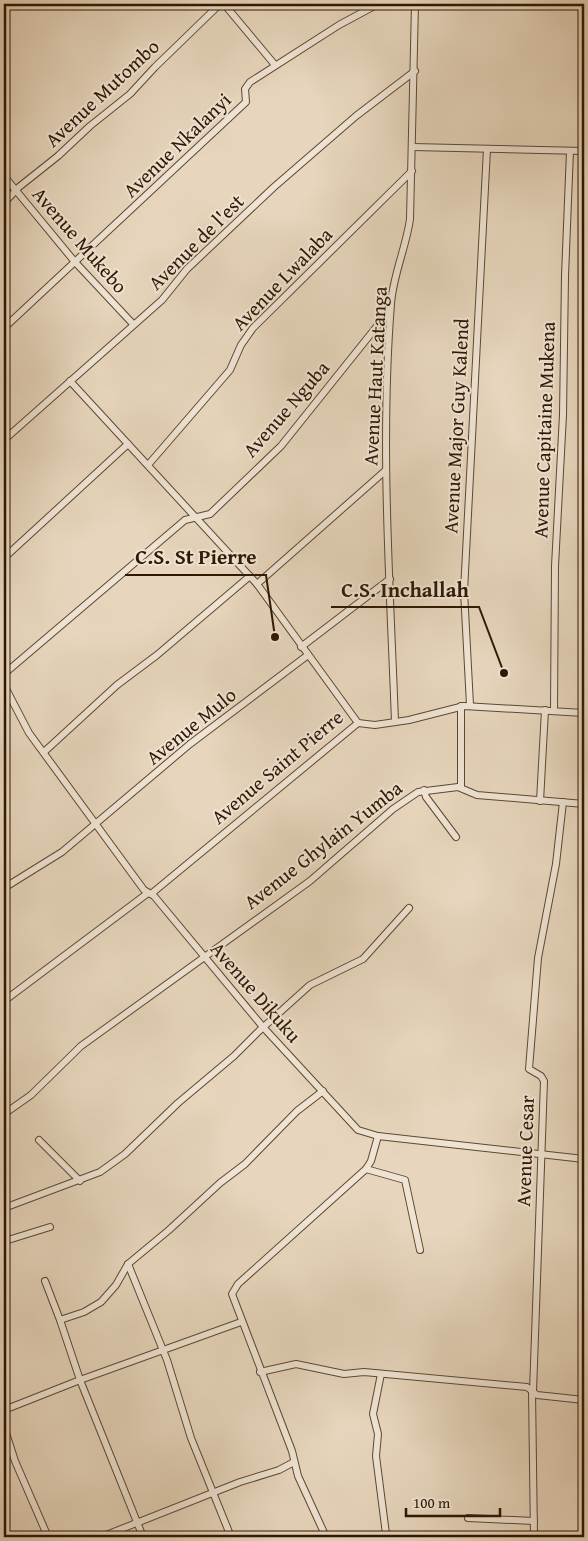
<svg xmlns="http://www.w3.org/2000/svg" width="588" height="1541" viewBox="0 0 588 1541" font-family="'Gentium Book Plus',serif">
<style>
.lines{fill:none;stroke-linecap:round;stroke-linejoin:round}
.minor-casing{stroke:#5d4731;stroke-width:8}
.minor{stroke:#efe4d4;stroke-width:6}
.labels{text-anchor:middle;stroke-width:4;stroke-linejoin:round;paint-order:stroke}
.street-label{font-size:20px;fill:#2f1702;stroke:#efe4d4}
.leader{fill:none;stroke:#2f1702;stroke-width:2}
.callout-dot{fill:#2f1702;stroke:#efe4d4;stroke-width:2}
.callout-label{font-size:21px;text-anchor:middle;font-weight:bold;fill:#2f1702;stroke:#efe4d4;stroke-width:4;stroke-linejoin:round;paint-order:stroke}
</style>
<rect width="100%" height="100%" fill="#e7d6bd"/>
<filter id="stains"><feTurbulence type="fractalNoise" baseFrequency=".004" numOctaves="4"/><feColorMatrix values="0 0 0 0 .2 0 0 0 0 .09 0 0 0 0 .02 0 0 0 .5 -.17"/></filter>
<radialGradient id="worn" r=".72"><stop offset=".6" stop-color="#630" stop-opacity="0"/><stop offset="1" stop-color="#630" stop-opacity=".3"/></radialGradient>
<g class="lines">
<defs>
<g id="minor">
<path d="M224,4L275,65"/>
<path d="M413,147L584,151"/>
<path d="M4,176L75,262L133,324"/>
<path d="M4,203L19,187L58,156L90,126L130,94L155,67L220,4"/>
<path d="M4,328L246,102L245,89L250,82L339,25L378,4"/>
<path d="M70,381L257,584L358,723"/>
<path d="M4,440L162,300L187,269L274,187L356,116L415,71"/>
<path d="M148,465L230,370L241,345L253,328L412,171"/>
<path d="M4,558L128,444"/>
<path d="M257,584L385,471"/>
<path d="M301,647L390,579"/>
<path d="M4,674L185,520L210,514L281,446L390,310"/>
<path d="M4,685L29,733L144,890L154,896L263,1027L358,1130L378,1136L584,1159"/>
<path d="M470,705L464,591L487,149"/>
<path d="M461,706V787"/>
<path d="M4,707L10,697"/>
<path d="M554,710L555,566L563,415L565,276L570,151"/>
<path d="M395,722C390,583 380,443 391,304C393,275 406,248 410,219L415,4"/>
<path d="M358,723L375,725L409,720L464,706L584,713"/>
<path d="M44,752L117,685L157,655L250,576"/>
<path d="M424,790L426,797L456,837"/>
<path d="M540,801L545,710"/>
<path d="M4,888L62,852L190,744L308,655"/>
<path d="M151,894L358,723"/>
<path d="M4,1001L148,893"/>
<path d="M4,1114L31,1095L81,1046L310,881L393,809L418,792L458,787L477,795L584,804"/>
<path d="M39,1140L80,1181"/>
<path d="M366,1169L405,1180L420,1250"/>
<path d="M4,1208L100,1172L125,1154L178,1103L234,1056L259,1031L310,985L363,959L409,908"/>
<path d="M4,1230L8,1240L50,1227"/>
<path d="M128,1264L167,1360L191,1438L231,1537"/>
<path d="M45,1281L60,1320"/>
<path d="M260,1372L296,1364L344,1374L364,1372L527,1387L537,1395L584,1400"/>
<path d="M381,1374L373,1414L378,1434L376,1456L386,1534"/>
<path d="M532,1391L534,1537"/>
<path d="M533,1392L544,1081L541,1076L529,1069L538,958L556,864L563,802"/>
<path d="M4,1410L80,1380L60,1320L84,1312L101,1302L116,1285L128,1264L169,1230L220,1183L245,1164L297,1111L323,1091"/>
<path d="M4,1427L15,1461L48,1537"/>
<path d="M468,1518L534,1521"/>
<path d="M101,1537L240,1482L279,1470L294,1462"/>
<path d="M143,1537L80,1380L241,1322"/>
<path d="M326,1537L298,1476L292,1451L232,1294L238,1284L366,1169L371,1161L378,1136"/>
</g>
</defs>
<use href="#minor" class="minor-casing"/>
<use href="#minor" class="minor"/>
</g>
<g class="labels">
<g class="street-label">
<text transform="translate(102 93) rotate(-43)" y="7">Avenue Mutombo</text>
<text transform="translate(177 145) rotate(-44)" y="7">Avenue Nkalanyi</text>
<text transform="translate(80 240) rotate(49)" y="7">Avenue Mukebo</text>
<text transform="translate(196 242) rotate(-45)" y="7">Avenue de l'est</text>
<text transform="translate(282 279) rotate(-46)" y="7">Avenue Lwalaba</text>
<text transform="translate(375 376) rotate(-87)" y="7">Avenue Haut Katanga</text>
<text transform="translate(286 409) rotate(-49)" y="7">Avenue Nguba</text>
<text transform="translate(456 426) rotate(-87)" y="7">Avenue Major Guy Kalend</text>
<text transform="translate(544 430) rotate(-88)" y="7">Avenue Capitaine Mukena</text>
<text transform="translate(191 726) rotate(-39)" y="7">Avenue Mulo</text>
<text transform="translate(277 767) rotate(-40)" y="7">Avenue Saint Pierre</text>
<text transform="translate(323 845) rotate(-38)" y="7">Avenue Ghylain Yumba</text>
<text transform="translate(256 992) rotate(49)" y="7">Avenue Dikuku</text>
<text transform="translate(525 1151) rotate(-88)" y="7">Avenue Cesar</text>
</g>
</g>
<path class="leader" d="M275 637L266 575H125M504 673L479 607H331"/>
<g class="callout-dot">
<circle cx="275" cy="637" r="5"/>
<circle cx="504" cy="673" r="5"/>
</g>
<g class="callout-label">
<text x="196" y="564">C.S. St Pierre</text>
<text x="405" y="597">C.S. Inchallah</text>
</g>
<rect width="588" height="1541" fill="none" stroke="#e7d6bd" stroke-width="20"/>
<rect x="5" y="5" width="578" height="1531" fill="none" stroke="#2f1702" stroke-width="2.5"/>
<rect x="10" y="10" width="568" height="1521" fill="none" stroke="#2f1702"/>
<path d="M406 1508v8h94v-8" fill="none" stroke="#2f1702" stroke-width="2.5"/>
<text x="413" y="1508" font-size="15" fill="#2f1702" stroke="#efe4d4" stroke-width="4" paint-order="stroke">100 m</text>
<rect width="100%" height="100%" filter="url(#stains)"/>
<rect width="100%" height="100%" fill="url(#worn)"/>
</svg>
